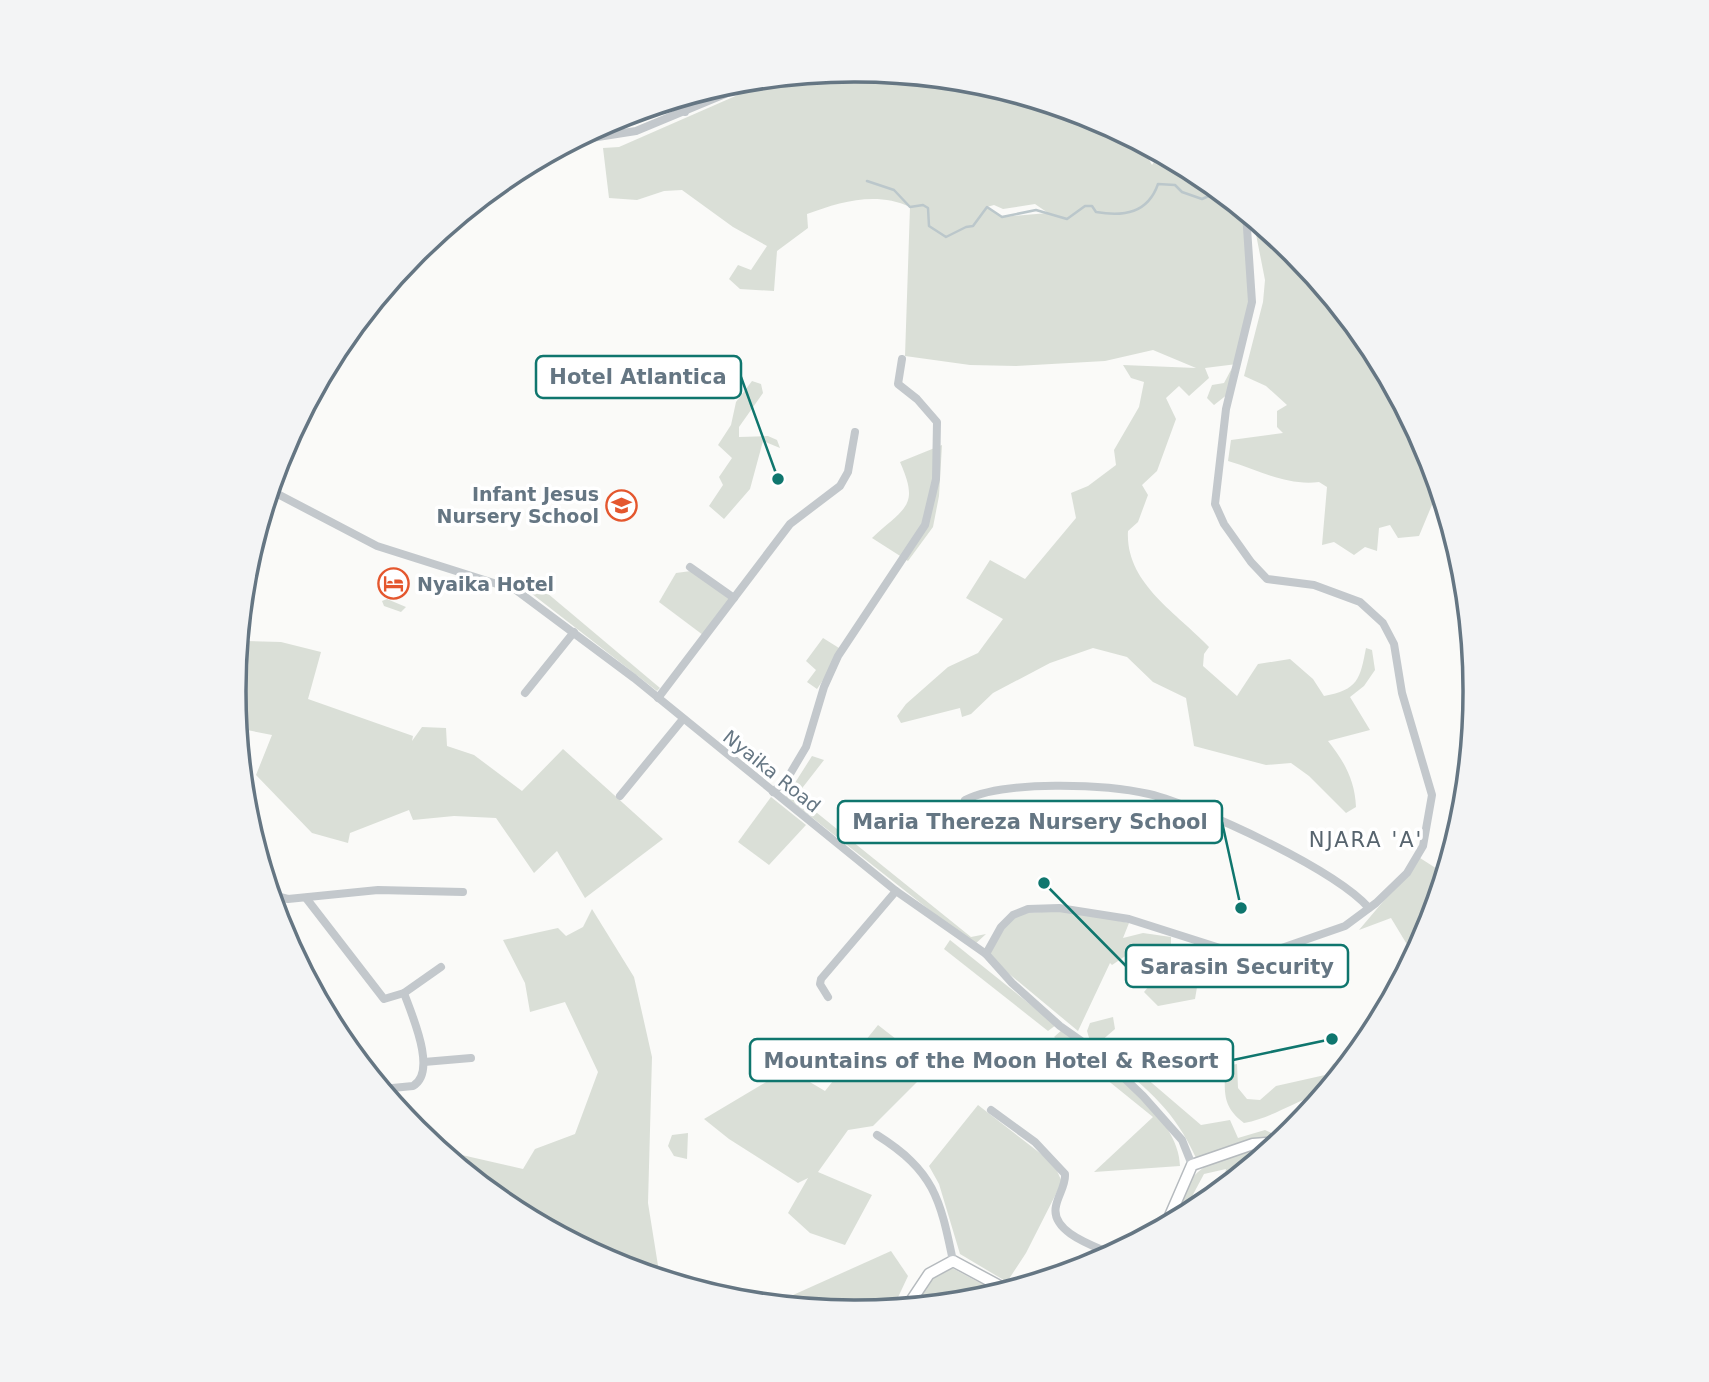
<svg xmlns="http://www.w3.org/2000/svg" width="1709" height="1382" viewBox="0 0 1709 1382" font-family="'DejaVu Sans',sans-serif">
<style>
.green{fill:#dadfd7;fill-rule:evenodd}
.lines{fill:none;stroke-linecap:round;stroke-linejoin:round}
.stream{stroke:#bbc7cb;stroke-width:2.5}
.major-casing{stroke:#b5babe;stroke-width:13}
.minor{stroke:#c3c8cc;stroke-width:8}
.major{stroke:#fff;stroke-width:10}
.labels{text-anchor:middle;stroke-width:7;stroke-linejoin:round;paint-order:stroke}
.poi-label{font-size:19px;font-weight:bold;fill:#657683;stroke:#fff;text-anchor:end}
.street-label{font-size:19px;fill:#657683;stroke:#fff}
.neighbourhood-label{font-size:21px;letter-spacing:2px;fill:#57646e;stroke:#fff}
.rim{fill:none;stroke:#657683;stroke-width:3.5}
.leader{fill:none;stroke:#0f766e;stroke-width:2.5}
.callout-dot{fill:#0f766e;stroke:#fff;stroke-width:2.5}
.callout{fill:#fff;stroke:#0f766e;stroke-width:2.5}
.callout-label{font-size:21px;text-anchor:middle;font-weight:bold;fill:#657683}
</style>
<rect width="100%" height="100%" fill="#fafaf8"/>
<g class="green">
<path d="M855,70L976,82L1093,117L1140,143L1152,165L1160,153L1200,175L1246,213L1254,307L1237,364L1205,368L1209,378L1189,396L1179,386L1166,398L1176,419L1157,471L1142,485L1148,495L1138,522L1128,531C1125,583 1177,613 1209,647L1204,654L1203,666L1237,696L1258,664L1290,659L1313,679L1324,696C1358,690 1360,679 1366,648L1372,650L1375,670L1364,686L1350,697L1370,730L1328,741C1344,761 1355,780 1356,807L1346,813L1309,776L1291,763L1266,765L1194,746L1186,698L1153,682L1127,657L1093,648L1050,663L993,693L971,714L962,717L960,708L901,723L897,716L906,704L948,667L978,653L1003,619L966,598L990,560L1025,579L1076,518L1071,493L1088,486L1116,465L1114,450L1139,407L1144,382L1131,378L1123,365L1196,368L1153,350L1105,361L1016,366L970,365L905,356L910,207C876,191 840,202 807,214L808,228L777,251L774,291L740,289L729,279L738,265L751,270L767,246L733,227L682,190L664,191L637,200L609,198L603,148L619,147L779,77ZM1035,204L1048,213L1002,217L987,207L994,205L1003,209Z"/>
<path d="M757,80L691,109V95L734,82Z"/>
<path d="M1253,219L1294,252L1371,346L1428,454L1439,488L1419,536L1398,538L1390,525L1379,528L1377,551L1365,547L1354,555L1334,542L1322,545L1327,487L1319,482C1286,486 1259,470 1228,461L1231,440L1283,433L1277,427V411L1287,405L1266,386L1244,376L1263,302L1265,280Z"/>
<path d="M1232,368L1228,394L1214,405L1207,398L1212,385L1224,383Z"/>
<path d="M752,381L761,384L763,393L739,427V437L768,436L777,440L780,448L763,441L750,489L724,519L709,506L723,485L719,477L732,458L718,445L731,425L736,402Z"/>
<path d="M942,445L939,496L933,527L908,561L872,538C905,507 920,507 900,462Z"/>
<path d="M691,571L730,599L703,635L659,602L676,573Z"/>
<path d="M534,582L660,688L657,691L527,590Z"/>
<path d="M387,599L406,607L401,612L384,606L382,601Z"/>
<path d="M865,618L817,689L807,682L816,670L806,661L823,638L839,648Z"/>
<path d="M239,637L245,641L281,642L321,652L308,699L413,736L412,741L422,727L446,728L447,746L474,755L522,791L563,749L663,839L585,898L557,851L534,873L496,818L454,816L413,820L409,810L350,833L348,843L312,833L256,775L272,735L237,728L234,691Z"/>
<path d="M812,756L824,760L796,796L971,937L986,934L974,945L786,797Z"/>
<path d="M771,797L806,825L769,865L738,842Z"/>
<path d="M1420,858L1445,874L1428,929L1414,956L1391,918L1359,930Z"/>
<path d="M592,909L634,977L652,1057L648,1203L660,1278L616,1265L509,1207L440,1150L523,1169L535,1149L575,1134L598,1072L565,1002L530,1012L525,983L503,940L558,928L566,936L583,927Z"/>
<path d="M1066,910L1129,923L1123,938L1143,933L1171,937V944L1158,950L1139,947L1112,965L1110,963L1078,1031L984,953L1016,914Z"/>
<path d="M950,940L1056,1025L1048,1031L944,949Z"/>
<path d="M1192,948L1203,952L1195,999L1158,1006L1144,992L1160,973L1181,970L1185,955Z"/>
<path d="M1113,1017L1115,1029L1100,1042L1090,1041L1087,1031L1090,1023Z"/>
<path d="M878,1025L932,1067L873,1126L848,1130L818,1172L872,1195L845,1245L810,1233L788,1213L808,1178L798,1183L729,1139L704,1119L778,1075L803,1078L825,1091Z"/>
<path d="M1063,1029C1099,1058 1180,1116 1180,1166L1094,1172L1153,1117L1054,1037Z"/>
<path d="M1353,1053L1356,1055L1321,1097L1316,1095C1290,1104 1271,1118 1244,1123C1221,1106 1225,1091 1225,1066L1237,1064L1238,1088L1247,1099L1260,1100L1276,1086L1325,1075L1333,1064Z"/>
<path d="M1118,1054L1201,1125L1230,1120L1238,1138L1265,1130L1276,1135L1196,1158C1174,1110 1150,1092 1112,1059Z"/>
<path d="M978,1105L1054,1164L1062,1182L1026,1253L1007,1282L960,1254L939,1184L929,1166Z"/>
<path d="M688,1133L687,1159L674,1156L668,1146L672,1135Z"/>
<path d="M1276,1145L1221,1190L1226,1169L1204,1174L1181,1217L1172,1222C1177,1210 1181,1197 1187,1185C1203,1157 1247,1150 1276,1145Z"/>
<path d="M891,1251L908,1276L893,1308L854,1312L773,1304Z"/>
<path d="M952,1268L999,1293L975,1300L911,1306C923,1289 931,1273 952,1268Z"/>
</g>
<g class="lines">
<path class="stream" d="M867,181L894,190L910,207L923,205L928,208L929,226L946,237L966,227L973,226L987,207L1002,217L1036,210L1067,219L1085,206H1092L1096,212C1124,217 1148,213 1158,184L1175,185L1182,192L1202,199L1220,191"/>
<defs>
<g id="major">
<path d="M1166,1225L1192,1165L1253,1144L1279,1142"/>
<path d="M907,1307L929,1274L953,1261L1007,1290"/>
</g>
</defs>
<use href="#major" class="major-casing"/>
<g class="minor">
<path d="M685,112L687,96"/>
<path d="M572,141L636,131L761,79"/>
<path d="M270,490L377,546L516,590L634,678L896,891L986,954L1012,983L1060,1026L1097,1052L1143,1096L1182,1140L1192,1165"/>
<path d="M690,567L734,598"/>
<path d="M525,693L574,632"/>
<path d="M658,698L790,524L840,486L848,472L855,432"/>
<path d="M773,792L787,779L806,747L824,687L838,656L925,525L936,479L937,422L917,399L898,384L902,359"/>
<path d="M620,796L683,719"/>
<path d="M965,800C1005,780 1105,784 1149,794C1201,807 1334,869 1369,908"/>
<path d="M268,887L280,897L288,899L378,890L463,892"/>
<path d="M306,898L384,999L404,993L441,967"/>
<path d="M986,954L1001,927L1013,915L1028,909L1059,908L1129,919L1220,948L1256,953L1273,951L1345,926L1376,903L1407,873L1423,846L1432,795L1402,693L1394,644L1383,623L1360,602L1314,585L1267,579L1251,562L1224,524L1215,504L1226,409L1252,302L1246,213"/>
<path d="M828,997L820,984L821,979L896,891"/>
<path d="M424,1062L471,1058"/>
<path d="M382,1089L413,1086C438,1072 411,1013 404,993"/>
<path d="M991,1110L1035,1142L1065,1174C1066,1185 1058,1195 1056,1206C1050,1232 1094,1246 1112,1254"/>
<path d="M877,1135C934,1171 940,1198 953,1261"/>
</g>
<use href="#major" class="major"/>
</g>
<defs>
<symbol id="school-ring" viewBox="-11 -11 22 22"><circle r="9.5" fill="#fff" stroke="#e4572e" stroke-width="1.5"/><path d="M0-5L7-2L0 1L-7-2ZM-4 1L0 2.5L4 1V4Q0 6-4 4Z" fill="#e4572e"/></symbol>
<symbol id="hotel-ring" viewBox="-11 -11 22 22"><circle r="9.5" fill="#fff" stroke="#e4572e" stroke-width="1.5"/><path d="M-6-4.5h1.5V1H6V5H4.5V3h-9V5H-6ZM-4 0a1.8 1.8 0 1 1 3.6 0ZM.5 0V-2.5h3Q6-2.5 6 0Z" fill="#e4572e"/></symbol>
</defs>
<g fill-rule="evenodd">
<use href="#school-ring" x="604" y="488" width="35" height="35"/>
<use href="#hotel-ring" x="376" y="566" width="35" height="35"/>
</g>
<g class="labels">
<g class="poi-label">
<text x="599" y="501">Infant Jesus<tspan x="599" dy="22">Nursery School</tspan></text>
<text x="417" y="591" text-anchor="start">Nyaika Hotel</text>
</g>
<g class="street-label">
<text transform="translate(772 771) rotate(39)" y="7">Nyaika Road</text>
</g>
<g class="neighbourhood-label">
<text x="1366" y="847">NJARA 'A'</text>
</g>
</g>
<path d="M0 0H1709V1382H0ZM854 82H855A608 608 0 0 1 1463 690V692A608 608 0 0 1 855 1300H854A608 608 0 0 1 246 692V690A608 608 0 0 1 854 82Z" fill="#f3f4f5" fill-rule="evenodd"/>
<path class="rim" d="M854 82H855A608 608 0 0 1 1463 690V692A608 608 0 0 1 855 1300H854A608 608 0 0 1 246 692V690A608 608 0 0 1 854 82Z"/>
<path class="leader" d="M778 479L741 377M1241 908L1222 822M1044 883L1126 966M1332 1039L1233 1060"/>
<g class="callout-dot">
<circle cx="778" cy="479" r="7"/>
<circle cx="1241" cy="908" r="7"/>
<circle cx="1044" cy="883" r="7"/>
<circle cx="1332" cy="1039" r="7"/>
</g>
<g class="callout">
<rect x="536" y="356" width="205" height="42" rx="7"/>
<rect x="838" y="801" width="384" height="42" rx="7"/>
<rect x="1126" y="945" width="222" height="42" rx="7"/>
<rect x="750" y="1039" width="483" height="42" rx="7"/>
</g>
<g class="callout-label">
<text x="638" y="384">Hotel Atlantica</text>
<text x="1030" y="829">Maria Thereza Nursery School</text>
<text x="1237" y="974">Sarasin Security</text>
<text x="991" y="1068">Mountains of the Moon Hotel &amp; Resort</text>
</g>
</svg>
